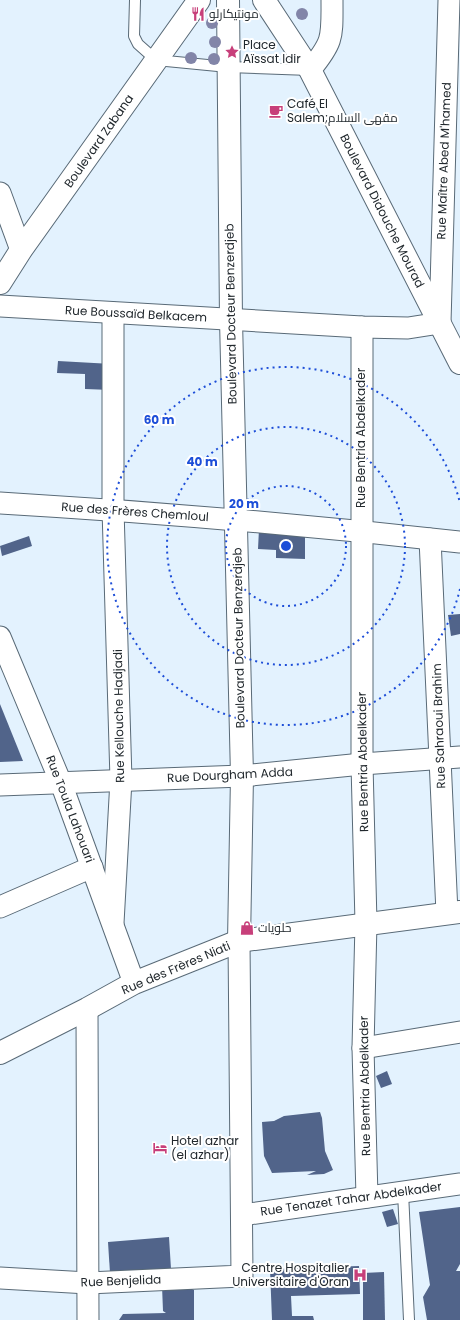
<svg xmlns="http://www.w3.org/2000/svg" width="460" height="1320" viewBox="0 0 460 1320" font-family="Poppins,Cairo,sans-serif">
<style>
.building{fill:#51648a}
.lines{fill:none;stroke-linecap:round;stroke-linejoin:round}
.service-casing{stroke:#596a77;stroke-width:12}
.minor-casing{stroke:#596a77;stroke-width:23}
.tertiary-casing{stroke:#596a77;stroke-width:24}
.secondary-casing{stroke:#596a77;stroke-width:24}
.service{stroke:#fff;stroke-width:10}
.minor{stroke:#fff;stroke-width:21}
.tertiary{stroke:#fff;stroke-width:22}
.secondary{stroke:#fff;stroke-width:22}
.tree{fill:#8285a8}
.ring{fill:none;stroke:#1d4ed8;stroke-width:2;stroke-dasharray:2 4}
.labels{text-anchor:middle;stroke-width:4;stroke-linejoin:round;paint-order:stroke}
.poi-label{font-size:12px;fill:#21282d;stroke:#fff;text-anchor:start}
.street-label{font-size:12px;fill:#21282d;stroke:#fff}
.centre{fill:#1d4ed8;stroke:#fff;stroke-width:2}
.ring-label{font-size:12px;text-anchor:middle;font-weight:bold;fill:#1d4ed8;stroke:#fff;stroke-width:4;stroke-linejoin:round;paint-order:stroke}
</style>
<rect width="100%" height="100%" fill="#e3f2fe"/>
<g class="building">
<path d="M58,361L112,364L111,390L85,389V374L57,373Z"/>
<path d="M259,529L305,531V559L276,558V550L258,549Z"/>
<path d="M29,536L32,546L2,556L0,546Z"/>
<path d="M460,614V634L451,636L448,615Z"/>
<path d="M0,704L23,761L0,762Z"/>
<path d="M387,1071L392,1084L381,1088L376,1076Z"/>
<path d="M320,1112L322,1118L325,1151L333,1170L324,1174L307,1175L316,1171L272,1173L264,1156L262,1122L274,1121L284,1116Z"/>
<path d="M460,1207V1264L456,1271H460V1320H427L423,1297L430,1285L419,1212Z"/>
<path d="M393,1209L398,1224L387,1227L382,1212Z"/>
<path d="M169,1237L171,1269L110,1273L108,1242Z"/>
<path d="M359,1266L360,1294L291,1296L292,1316H313L314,1320H272L270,1269Z"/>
<path d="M384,1272L385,1320H363V1273Z"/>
<path d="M162,1286H186L194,1290V1320H119L123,1314L166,1313L163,1311Z"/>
</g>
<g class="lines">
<defs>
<g id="service">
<path d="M135,0L134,36L138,44L156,60L228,67L310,70"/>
<path d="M403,1192L409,1320"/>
</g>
<g id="minor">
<path d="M310,70C334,41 332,37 332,0"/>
<path d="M0,193L21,250"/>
<path d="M0,306L362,327L408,328L440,323L449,0"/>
<path d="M362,327V764L366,923L363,1048L367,1197"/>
<path d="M0,503C154,512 307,525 460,542"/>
<path d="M430,539L447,913"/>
<path d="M0,637L61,783L134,983"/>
<path d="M0,785L242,776L362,764L460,757"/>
<path d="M0,907L92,867"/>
<path d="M113,923L121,780L113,509V313"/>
<path d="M87,1009L88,1320"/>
<path d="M363,1048L460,1032"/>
<path d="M242,1215L460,1184"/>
<path d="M0,1278L88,1283L242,1276L239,941"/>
</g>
<path id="tertiary" d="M228,0L231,320L242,776L239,941"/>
<g id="secondary">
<path d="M264,0L310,70L460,363"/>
<path d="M0,283L21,250L199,0"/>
<path d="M0,1053L87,1009L134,983L239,941L460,912"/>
</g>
</defs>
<use href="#service" class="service-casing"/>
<use href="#minor" class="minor-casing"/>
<use href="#tertiary" class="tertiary-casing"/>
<use href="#secondary" class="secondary-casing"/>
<use href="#service" class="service"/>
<use href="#minor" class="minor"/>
<use href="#tertiary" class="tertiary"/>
<use href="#secondary" class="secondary"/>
</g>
<g class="tree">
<circle cx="302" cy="14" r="6"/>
<circle cx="212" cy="23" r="6"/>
<circle cx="215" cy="42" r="6"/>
<circle cx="191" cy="58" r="6"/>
<circle cx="214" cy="59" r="6"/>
</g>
<g class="ring">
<circle cx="286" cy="546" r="60"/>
<circle cx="286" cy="546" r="119"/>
<path d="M460 589A179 179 0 1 1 460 503"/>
</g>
<defs>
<symbol id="restaurant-bare" viewBox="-9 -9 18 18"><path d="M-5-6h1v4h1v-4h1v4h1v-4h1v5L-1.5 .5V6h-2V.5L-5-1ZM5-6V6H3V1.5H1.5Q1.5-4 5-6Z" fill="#c73f7a" stroke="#fff" stroke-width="2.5" paint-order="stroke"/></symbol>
<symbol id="sight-bare" viewBox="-9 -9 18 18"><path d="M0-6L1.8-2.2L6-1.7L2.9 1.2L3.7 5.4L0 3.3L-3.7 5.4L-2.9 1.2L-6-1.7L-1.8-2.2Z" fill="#c73f7a" stroke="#fff" stroke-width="2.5" paint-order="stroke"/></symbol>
<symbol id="cafe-bare" viewBox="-9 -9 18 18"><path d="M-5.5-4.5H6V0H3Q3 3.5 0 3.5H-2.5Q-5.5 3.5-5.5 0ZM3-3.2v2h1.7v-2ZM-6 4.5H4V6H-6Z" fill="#c73f7a" stroke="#fff" stroke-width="2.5" paint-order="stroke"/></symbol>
<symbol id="shop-bare" viewBox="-9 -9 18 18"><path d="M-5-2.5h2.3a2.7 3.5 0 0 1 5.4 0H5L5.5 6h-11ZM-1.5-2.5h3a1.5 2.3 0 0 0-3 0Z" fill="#c73f7a" stroke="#fff" stroke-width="2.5" paint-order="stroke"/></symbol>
<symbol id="hotel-bare" viewBox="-9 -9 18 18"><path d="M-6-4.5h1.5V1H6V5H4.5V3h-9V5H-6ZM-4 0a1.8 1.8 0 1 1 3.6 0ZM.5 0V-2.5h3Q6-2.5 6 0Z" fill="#c73f7a" stroke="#fff" stroke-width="2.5" paint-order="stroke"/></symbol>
<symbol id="hospital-bare" viewBox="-9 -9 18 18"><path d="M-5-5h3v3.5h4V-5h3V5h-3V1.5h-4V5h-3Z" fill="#c73f7a" stroke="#fff" stroke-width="2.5" paint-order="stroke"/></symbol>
</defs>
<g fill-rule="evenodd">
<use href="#restaurant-bare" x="188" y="4" width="20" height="20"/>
<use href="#sight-bare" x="222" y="42" width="20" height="20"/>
<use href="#cafe-bare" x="266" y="101" width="20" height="20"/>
<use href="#shop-bare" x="237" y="918" width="20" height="20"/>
<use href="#hotel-bare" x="150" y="1138" width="20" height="20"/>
<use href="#hospital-bare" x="350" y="1265" width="20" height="20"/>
</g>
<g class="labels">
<g class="poi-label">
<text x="209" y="18">مونتيكارلو</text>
<text x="243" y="49">Place<tspan x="243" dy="14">Aïssat Idir</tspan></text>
<text x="287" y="108">Café El<tspan x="287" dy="14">Salem;مقهى السلام</tspan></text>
<text x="258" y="932">حلويات</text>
<text x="171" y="1145">Hotel azhar<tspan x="171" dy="14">(el azhar)</tspan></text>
<text x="349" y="1272" text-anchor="end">Centre Hospitalier<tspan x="349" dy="14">Universitaire d'Oran</tspan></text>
</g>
<g class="street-label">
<text transform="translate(99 141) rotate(-55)" y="4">Boulevard Zabana</text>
<text transform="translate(444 161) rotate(-88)" y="4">Rue Maître Abed M'hamed</text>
<text transform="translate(382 211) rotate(63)" y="4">Boulevard Didouche Mourad</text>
<text transform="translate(136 314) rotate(3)" y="4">Rue Boussaïd Belkacem</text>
<text transform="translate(231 314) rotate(-91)" y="4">Boulevard Docteur Benzerdjeb</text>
<text transform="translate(361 438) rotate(-90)" y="4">Rue Bentria Abdelkader</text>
<text transform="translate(135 512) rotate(4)" y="4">Rue des Frères Chemloul</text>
<text transform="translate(239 638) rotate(-91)" y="4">Boulevard Docteur Benzerdjeb</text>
<text transform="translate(119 716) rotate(-91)" y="4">Rue Kellouche Hadjadi</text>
<text transform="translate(439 726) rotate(-92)" y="4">Rue Sahraoui Brahim</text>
<text transform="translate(363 762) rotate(-91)" y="4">Rue Bentria Abdelkader</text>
<text transform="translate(230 775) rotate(-3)" y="4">Rue Dourgham Adda</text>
<text transform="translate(70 809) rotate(69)" y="4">Rue Toula Lahouari</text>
<text transform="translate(176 968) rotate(-23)" y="4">Rue des Frères Niati</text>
<text transform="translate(365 1086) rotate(-91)" y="4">Rue Bentria Abdelkader</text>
<text transform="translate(351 1199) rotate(-8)" y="4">Rue Tenazet Tahar Abdelkader</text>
<text transform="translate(121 1281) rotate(-2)" y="4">Rue Benjelida</text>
</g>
</g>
<circle cx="286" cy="546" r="6" class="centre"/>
<g class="ring-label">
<text x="159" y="424">60 m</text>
<text x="202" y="466">40 m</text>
<text x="244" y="508">20 m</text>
</g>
</svg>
